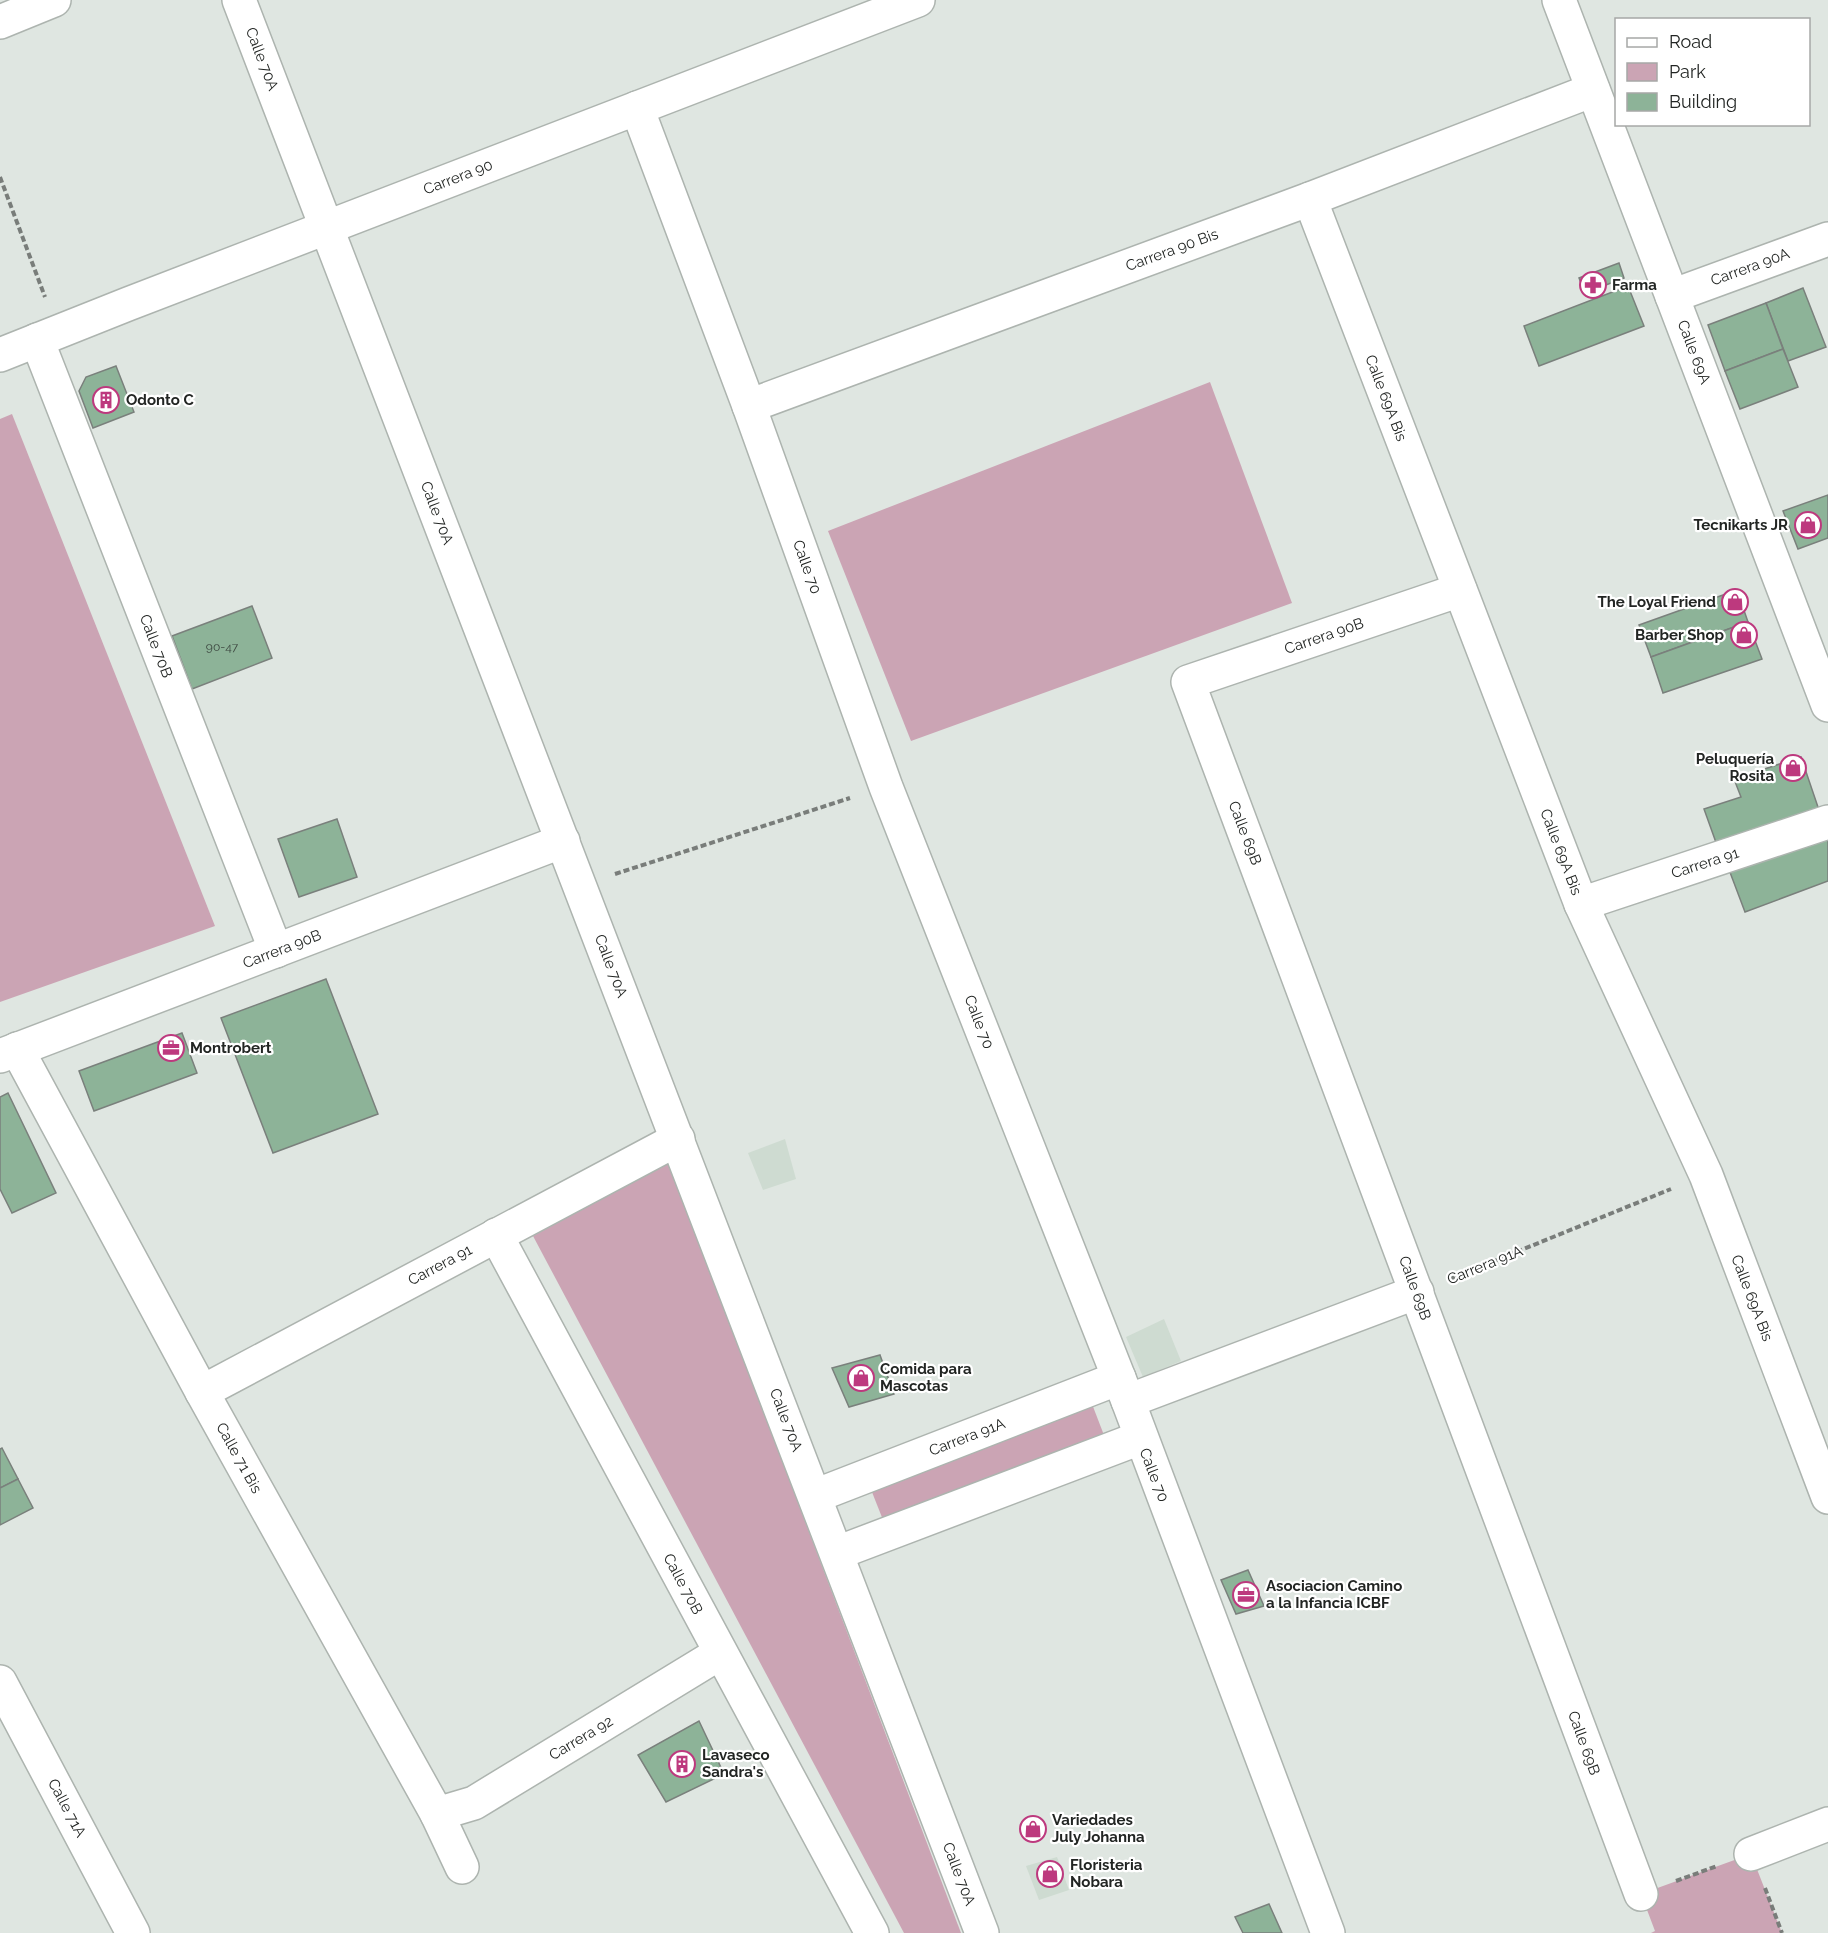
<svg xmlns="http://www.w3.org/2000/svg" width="1828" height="1933" viewBox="0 0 1828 1933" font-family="Raleway,sans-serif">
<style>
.built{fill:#cedbd1}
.green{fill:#cba4b4}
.building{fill:#8db398;stroke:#7a807c;stroke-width:1.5}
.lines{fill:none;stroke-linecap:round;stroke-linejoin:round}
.minor-casing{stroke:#adb4af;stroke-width:36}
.path{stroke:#797d7a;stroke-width:4;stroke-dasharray:6 3;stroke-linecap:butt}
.minor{stroke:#fff;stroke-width:33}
.labels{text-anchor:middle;stroke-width:4.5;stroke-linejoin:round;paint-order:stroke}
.number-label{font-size:12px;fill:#3d4840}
.street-label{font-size:15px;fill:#222523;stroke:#fff}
.poi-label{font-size:15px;font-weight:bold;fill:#222523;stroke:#fff;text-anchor:start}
</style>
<rect width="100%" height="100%" fill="#dfe6e1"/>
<g class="built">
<path d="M785,1139L796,1179L763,1190L748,1153Z"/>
<path d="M1164,1319L1181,1361L1143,1377L1126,1337Z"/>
<path d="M1057,1857L1069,1890L1039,1900L1026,1866Z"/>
</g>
<g class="green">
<path d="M1210,382L1292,603L911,741L828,531Z"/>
<path d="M12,414L215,926L0,1002V419Z"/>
<path d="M669,1162L961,1933H904L533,1236Z"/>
<path d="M1092,1404L1107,1443L885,1525L870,1487Z"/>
<path d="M1751,1854L1782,1933H1651L1655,1931L1641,1894Z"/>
</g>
<g class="building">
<path d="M1619,263L1624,278L1585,293L1579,278Z"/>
<path d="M1628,286L1644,326L1539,366L1524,326Z"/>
<path d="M1803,288L1826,347L1788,361L1766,303Z"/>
<path d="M1766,303L1783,349L1725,371L1708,325Z"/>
<path d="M1783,349L1798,387L1740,409L1725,371Z"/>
<path d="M116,366L134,412L93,428L79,391L86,377Z"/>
<path d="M1828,495V538L1798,549L1783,511Z"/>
<path d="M1737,590L1748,622L1651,657L1639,625Z"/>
<path d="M252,606L272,658L192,689L172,636Z"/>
<path d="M1748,622L1762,659L1663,693L1651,657Z"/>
<path d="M1801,757L1820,813L1718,848L1704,809L1741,797L1734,779Z"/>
<path d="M337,819L357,877L299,897L278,839Z"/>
<path d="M1828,831V881L1745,912L1728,867Z"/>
<path d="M326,979L378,1114L273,1153L221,1018Z"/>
<path d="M182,1033L197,1073L94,1111L79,1071Z"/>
<path d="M8,1093L56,1193L12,1213L0,1189V1097Z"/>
<path d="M880,1355L894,1394L849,1407L832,1368Z"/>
<path d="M2,1448L18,1479L0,1488V1449Z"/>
<path d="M18,1479L33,1508L0,1525V1488Z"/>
<path d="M1248,1570L1264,1606L1236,1614L1221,1580Z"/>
<path d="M699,1721L724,1774L666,1802L638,1755Z"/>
<path d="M1269,1904L1282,1933H1243L1235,1917Z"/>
</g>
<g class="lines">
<defs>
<g id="minor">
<path d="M239,0L982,1933"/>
<path d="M1559,0L1828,705"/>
<path d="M0,22L54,0"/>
<path d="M637,108L749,406L886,787L1128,1401L1328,1933"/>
<path d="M1310,199L1581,904L1706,1175L1828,1497"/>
<path d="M1672,296L1828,239"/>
<path d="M37,340L276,951"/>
<path d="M0,355L128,304L918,0"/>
<path d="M749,406L1310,199L1593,90"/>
<path d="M1460,590L1188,682L1641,1894"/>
<path d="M1581,904L1828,822"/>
<path d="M17,1049L202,1392L437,1814L462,1867"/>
<path d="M0,1056L563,841"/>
<path d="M496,1235L872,1933"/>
<path d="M202,1392L678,1139"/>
<path d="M1128,1401L1417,1292"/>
<path d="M815,1496L1119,1378"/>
<path d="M837,1553L1140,1438"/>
<path d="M0,1682L133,1933"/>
<path d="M437,1814L474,1803L720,1653"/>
<path d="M1751,1854L1828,1824"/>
</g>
</defs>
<use href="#minor" class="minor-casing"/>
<g class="path">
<path d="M0,177L45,297"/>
<path d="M615,874L850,798"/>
<path d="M1450,1279L1671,1189"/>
<path d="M1676,1881L1717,1866"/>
<path d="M1765,1888L1782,1933"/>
</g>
<use href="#minor" class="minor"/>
</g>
<defs>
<symbol id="pharmacy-ring" viewBox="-11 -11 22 22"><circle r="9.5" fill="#fff" stroke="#bd397e" stroke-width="1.5"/><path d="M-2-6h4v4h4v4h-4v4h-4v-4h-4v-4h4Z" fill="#bd397e"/></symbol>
<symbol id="building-ring" viewBox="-11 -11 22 22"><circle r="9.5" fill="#fff" stroke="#bd397e" stroke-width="1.5"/><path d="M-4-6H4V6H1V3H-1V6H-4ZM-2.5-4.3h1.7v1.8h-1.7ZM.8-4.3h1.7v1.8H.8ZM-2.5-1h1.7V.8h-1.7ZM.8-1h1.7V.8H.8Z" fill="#bd397e"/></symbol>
<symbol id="shop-ring" viewBox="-11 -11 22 22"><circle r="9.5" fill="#fff" stroke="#bd397e" stroke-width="1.5"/><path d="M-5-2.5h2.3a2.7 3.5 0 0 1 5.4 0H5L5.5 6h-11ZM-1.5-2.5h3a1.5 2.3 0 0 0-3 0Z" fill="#bd397e"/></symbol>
<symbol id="office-ring" viewBox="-11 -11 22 22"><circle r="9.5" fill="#fff" stroke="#bd397e" stroke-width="1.5"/><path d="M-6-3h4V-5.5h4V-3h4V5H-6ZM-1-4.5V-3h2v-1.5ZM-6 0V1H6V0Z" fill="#bd397e"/></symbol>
</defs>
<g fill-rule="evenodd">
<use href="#pharmacy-ring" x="1578" y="270" width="30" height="30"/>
<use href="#building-ring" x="91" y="385" width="30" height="30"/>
<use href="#shop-ring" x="1793" y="510" width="30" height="30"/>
<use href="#shop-ring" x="1720" y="587" width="30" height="30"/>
<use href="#shop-ring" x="1729" y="620" width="30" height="30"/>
<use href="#shop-ring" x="1778" y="753" width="30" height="30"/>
<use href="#office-ring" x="156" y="1033" width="30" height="30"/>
<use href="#shop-ring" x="846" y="1363" width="30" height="30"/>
<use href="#office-ring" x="1231" y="1580" width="30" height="30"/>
<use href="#building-ring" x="667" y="1749" width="30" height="30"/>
<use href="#shop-ring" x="1018" y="1814" width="30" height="30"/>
<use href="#shop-ring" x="1035" y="1859" width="30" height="30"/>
</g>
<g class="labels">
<g class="number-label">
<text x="222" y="651">90-47</text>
</g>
<g class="street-label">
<text transform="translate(262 59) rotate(69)" y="5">Calle 70A</text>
<text transform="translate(458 177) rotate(-21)" y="5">Carrera 90</text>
<text transform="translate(1172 250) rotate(-20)" y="5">Carrera 90 Bis</text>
<text transform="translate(1750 267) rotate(-20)" y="5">Carrera 90A</text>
<text transform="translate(1694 352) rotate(69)" y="5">Calle 69A</text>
<text transform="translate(1386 398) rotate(69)" y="5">Calle 69A Bis</text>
<text transform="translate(437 513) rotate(69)" y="5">Calle 70A</text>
<text transform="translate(807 567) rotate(70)" y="5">Calle 70</text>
<text transform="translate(1324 636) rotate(-19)" y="5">Carrera 90B</text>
<text transform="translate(156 646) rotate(69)" y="5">Calle 70B</text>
<text transform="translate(1245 833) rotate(69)" y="5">Calle 69B</text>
<text transform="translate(1561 852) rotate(69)" y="5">Calle 69A Bis</text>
<text transform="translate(1705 863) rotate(-18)" y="5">Carrera 91</text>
<text transform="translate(282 949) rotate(-21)" y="5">Carrera 90B</text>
<text transform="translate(611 966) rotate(69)" y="5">Calle 70A</text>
<text transform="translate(979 1022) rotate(69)" y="5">Calle 70</text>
<text transform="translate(440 1265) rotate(-28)" y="5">Carrera 91</text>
<text transform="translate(1485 1265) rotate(-22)" y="5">Carrera 91A</text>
<text transform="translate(1415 1288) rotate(70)" y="5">Calle 69B</text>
<text transform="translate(1752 1298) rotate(69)" y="5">Calle 69A Bis</text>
<text transform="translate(786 1420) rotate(69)" y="5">Calle 70A</text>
<text transform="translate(967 1437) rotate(-21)" y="5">Carrera 91A</text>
<text transform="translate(239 1458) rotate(61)" y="5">Calle 71 Bis</text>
<text transform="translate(1154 1475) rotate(69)" y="5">Calle 70</text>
<text transform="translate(683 1584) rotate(62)" y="5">Calle 70B</text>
<text transform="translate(581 1738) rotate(-31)" y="5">Carrera 92</text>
<text transform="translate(1584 1743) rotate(70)" y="5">Calle 69B</text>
<text transform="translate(67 1808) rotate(62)" y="5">Calle 71A</text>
<text transform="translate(959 1874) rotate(69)" y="5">Calle 70A</text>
</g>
<g class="poi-label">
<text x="1612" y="290">Farma</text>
<text x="126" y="405">Odonto C</text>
<text x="1788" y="530" text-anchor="end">Tecnikarts JR</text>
<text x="1716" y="607" text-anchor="end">The Loyal Friend</text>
<text x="1724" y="640" text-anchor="end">Barber Shop</text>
<text x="1774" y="764" text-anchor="end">Peluquería<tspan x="1774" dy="17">Rosita</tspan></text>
<text x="190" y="1053">Montrobert</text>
<text x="880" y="1374">Comida para<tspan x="880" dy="17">Mascotas</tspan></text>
<text x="1266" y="1591">Asociacion Camino<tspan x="1266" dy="17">a la Infancia ICBF</tspan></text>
<text x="702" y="1760">Lavaseco<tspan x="702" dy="17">Sandra's</tspan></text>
<text x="1052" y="1825">Variedades<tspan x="1052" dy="17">July Johanna</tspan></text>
<text x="1070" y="1870">Floristeria<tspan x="1070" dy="17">Nobara</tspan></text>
</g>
</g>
<rect x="1615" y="18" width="195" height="108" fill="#ffffff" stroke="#a7a8a7" stroke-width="1.5"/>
<rect x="1627" y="38" width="30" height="9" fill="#ffffff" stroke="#a7a8a7" stroke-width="1.5"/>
<text x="1669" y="48" font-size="18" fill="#222523">Road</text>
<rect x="1627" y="63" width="30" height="18" fill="#cba4b4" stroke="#a7a8a7" stroke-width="1.5"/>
<text x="1669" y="78" font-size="18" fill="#222523">Park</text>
<rect x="1627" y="93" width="30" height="18" fill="#8db398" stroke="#a7a8a7" stroke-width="1.5"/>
<text x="1669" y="108" font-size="18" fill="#222523">Building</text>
</svg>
